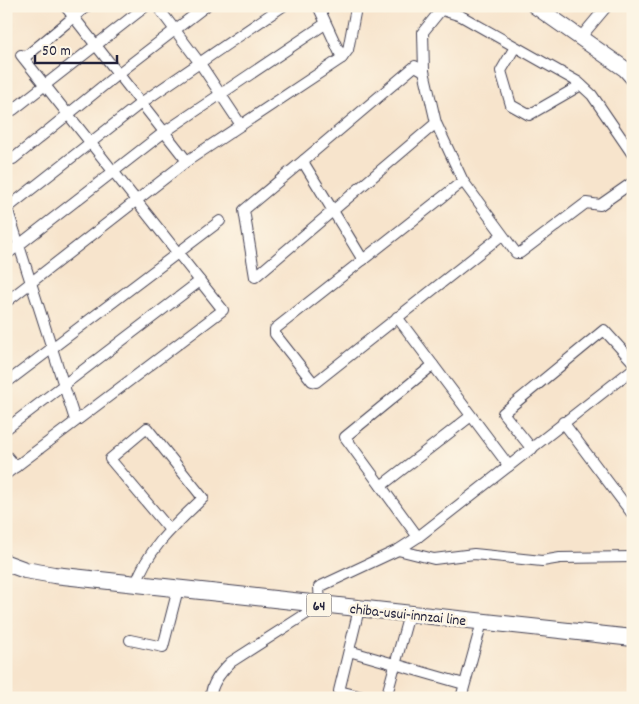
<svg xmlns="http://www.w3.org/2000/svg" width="639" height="704" viewBox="0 0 639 704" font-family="Dekko,sans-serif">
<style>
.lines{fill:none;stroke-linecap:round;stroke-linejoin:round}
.street-casing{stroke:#423f51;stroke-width:12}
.secondary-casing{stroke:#423f51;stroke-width:17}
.primary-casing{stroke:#423f51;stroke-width:18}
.street{stroke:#fff;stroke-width:10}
.secondary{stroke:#fff;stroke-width:15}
.primary{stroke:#fff;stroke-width:16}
.labels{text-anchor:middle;stroke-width:5;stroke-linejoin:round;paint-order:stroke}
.shield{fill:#fcf5e5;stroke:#63616e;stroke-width:1}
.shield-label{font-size:14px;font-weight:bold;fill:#22223b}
.street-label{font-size:15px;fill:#22223b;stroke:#fcf5e5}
</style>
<rect width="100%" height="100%" fill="#fcf5e5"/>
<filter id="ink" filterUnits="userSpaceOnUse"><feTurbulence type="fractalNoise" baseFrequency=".02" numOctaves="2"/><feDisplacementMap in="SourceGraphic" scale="10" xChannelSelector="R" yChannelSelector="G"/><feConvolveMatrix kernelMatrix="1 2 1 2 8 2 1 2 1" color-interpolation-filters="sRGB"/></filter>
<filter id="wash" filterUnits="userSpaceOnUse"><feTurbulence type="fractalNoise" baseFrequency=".0096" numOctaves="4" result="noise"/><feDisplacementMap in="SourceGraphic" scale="20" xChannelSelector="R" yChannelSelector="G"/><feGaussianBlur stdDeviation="1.12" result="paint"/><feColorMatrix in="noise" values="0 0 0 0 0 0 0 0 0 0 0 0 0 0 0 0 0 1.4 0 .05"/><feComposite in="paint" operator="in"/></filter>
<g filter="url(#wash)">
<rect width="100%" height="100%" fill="#f7e4cc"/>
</g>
<g filter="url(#ink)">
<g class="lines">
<defs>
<g id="street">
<path d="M65,6L187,161"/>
<path d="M157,6L199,62L241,125"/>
<path d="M318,6L342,58L348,50L355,13"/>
<path d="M430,6L461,16L578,82L592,95L633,155"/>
<path d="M581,37L607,6"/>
<path d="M515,47L501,71L511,105L529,115L581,85"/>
<path d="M24,58L87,6"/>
<path d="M424,71L423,32L440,11"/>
<path d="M13,110L146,6"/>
<path d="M13,159L119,73L206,6"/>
<path d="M304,160L244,210L255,277L436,123"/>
<path d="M463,181L275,329V334L312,381L316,382L502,235"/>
<path d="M6,205L75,420"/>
<path d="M6,209L141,103L283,6"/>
<path d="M6,255L163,133L325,24"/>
<path d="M363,260L305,165L304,160L415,66L424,71L436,123L463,181L516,253H520L586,203L600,205L633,182"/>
<path d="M6,302L187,161L342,58"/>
<path d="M397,317L509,466"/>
<path d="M6,383L220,221"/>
<path d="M563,422L633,515"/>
<path d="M6,429L200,281"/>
<path d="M532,449L503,413L604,330L633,362"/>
<path d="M6,455L16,467"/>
<path d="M6,474L223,310L21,55"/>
<path d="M381,486L471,416"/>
<path d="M418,537L345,437L433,365"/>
<path d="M398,550L434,559L474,554L542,561L560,558L633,557"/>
<path d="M136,584C147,549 177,523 203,498L147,428L110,459L170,530"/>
<path d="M359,609L339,691L367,698"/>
<path d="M130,640L163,647L178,589"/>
<path d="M349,651L464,684"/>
<path d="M211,698C210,684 222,671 231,662L320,605L319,587L398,550L418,537L633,369"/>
<path d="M386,698L409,614"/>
<path d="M461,698L482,622"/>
</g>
<path id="secondary" d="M535,6L625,69L633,78"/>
<path id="primary" d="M6,563L25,570L54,575L633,638"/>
</defs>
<use href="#street" class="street-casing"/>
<use href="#secondary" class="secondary-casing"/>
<use href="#primary" class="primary-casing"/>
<use href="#street" class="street"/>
<use href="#secondary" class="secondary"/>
<use href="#primary" class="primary"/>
</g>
</g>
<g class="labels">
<rect class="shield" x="306.5" y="593.5" width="25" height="23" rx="4"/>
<g class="shield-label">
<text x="319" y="610">64</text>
</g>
<g class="street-label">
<text transform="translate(408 614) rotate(6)" y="5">chiba-usui-innzai line</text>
</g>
</g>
<rect width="639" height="704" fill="none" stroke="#fcf5e5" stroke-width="25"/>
<path d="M35 55v8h82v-8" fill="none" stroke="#22223b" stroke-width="2.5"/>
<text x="42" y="55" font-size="15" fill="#22223b" stroke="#fcf5e5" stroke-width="4" paint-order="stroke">50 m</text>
</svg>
